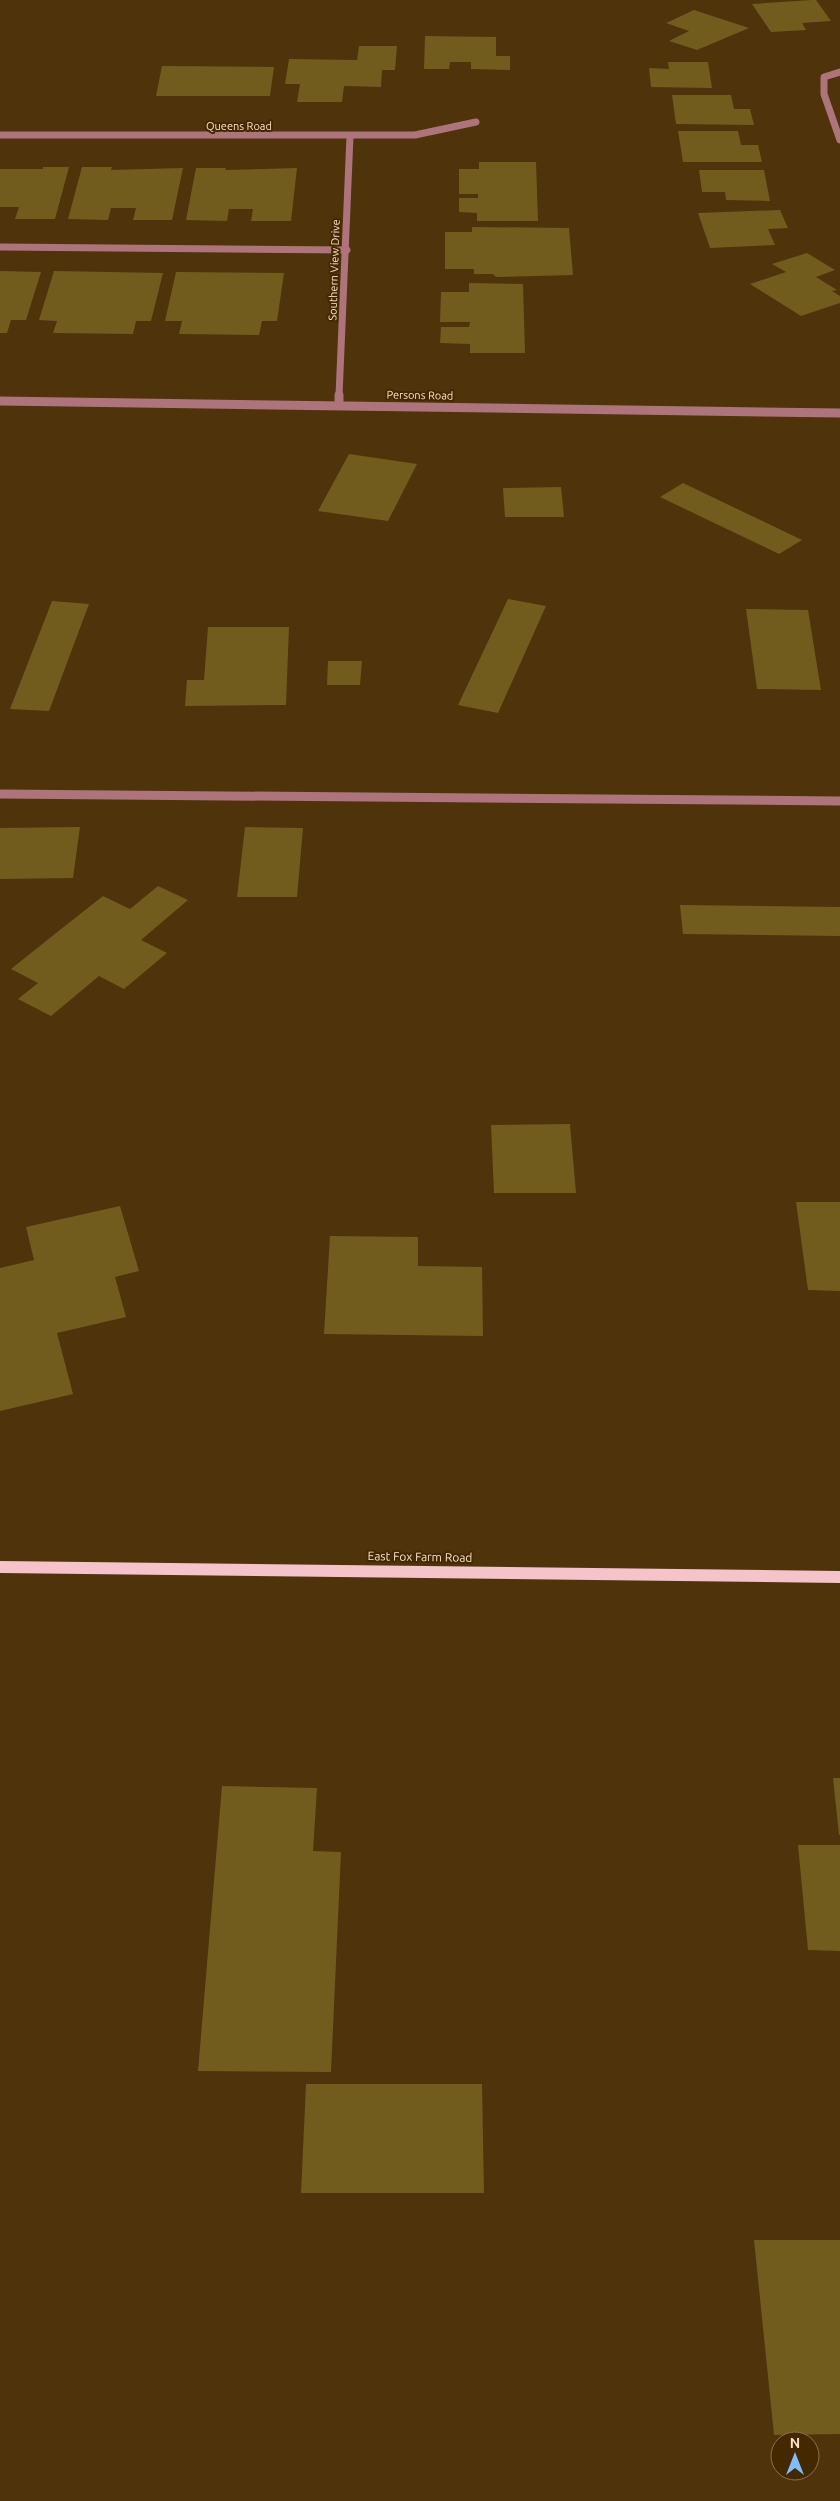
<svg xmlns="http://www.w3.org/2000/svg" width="840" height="2501" viewBox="0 0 840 2501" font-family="Ubuntu,sans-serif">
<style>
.building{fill:#715c1e}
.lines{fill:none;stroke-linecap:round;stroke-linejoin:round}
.minor-far1{stroke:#ad747c;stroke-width:7}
.minor{stroke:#ad747c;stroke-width:9}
.major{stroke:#f4c4ca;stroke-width:12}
.labels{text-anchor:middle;stroke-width:4;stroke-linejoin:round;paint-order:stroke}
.far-street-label{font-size:11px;fill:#f9e2c9;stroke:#442800}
.street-label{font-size:12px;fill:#f9e2c9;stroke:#442800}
</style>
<rect width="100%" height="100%" fill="#4f330b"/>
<g class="building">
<path d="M812,0H816L831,21L802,23L806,30L771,32L752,4Z"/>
<path d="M694,10L749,28L697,50L669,41L689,31L666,23Z"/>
<path d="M425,36L496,37V56H510V70L471,69V62H450L449,69H424Z"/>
<path d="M359,46H397L395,70H382L381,87L344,86L342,102H297L300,84H285L289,59L357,60Z"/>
<path d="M668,62H708L712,88L651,87L649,68L669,69Z"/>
<path d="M162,66L274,67L270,96H156Z"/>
<path d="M672,95H731L734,109H750L754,125L676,124Z"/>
<path d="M678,131H738L741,145H758L762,162H683Z"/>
<path d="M479,162H536L538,221H477V213L459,212V198H478V194H459V169H479Z"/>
<path d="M43,167H69L55,219H15L19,207H0V169H43Z"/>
<path d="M82,167H112L111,170L183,168L172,220H133L136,208H111L108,220L68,219Z"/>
<path d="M196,168H226L225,170L297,168L291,221H251L253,209H229L227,221L186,220Z"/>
<path d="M699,170H764L770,201L726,200L725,192H702Z"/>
<path d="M780,210L788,228L768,229L775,245L710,248L698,213Z"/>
<path d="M472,227L569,228L573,275L496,277L493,274H474V269H445V232H472Z"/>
<path d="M807,253L835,270L816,277L837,290L832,291L840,296V303L801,316L750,284L786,272L772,264Z"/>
<path d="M0,271L41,272L26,320H11L7,333H0Z"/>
<path d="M54,271L163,273L151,321H136L133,334L53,333L57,321L39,320Z"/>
<path d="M176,272L284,273L277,321H262L259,335L179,334L182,321H165Z"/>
<path d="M469,283L523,284L525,353H470V344L440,343L441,327H469L470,322H440L441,292H469Z"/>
<path d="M349,454L417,464L388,521L318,511Z"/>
<path d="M683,483L802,540L779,554L660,497Z"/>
<path d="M561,487L564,517H505L503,488Z"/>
<path d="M508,599L546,606L498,713L458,705Z"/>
<path d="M52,601L89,604L49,711L10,709Z"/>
<path d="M746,609L808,610L821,690L757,689Z"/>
<path d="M208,627H289L286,705L185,706L187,680H204Z"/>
<path d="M328,661H362L360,685H327Z"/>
<path d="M80,827L73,878L0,879V828Z"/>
<path d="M245,827L303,828L297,897H237Z"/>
<path d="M158,886L188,900L141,940L167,953L124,989L99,976L51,1016L18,999L38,983L11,969L56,933L103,896L130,909Z"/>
<path d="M680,905L840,907V936L683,934Z"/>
<path d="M570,1124L576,1193H494L491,1125Z"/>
<path d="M796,1202H840V1291L808,1290Z"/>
<path d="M120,1206L139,1271L115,1277L126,1317L57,1333L73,1394L0,1411V1268L34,1260L26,1227Z"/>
<path d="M330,1236L418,1237V1266L482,1267L483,1336L324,1334Z"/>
<path d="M833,1778H840V1835H839Z"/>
<path d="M222,1786L317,1788L313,1851L341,1852L331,2072L198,2071Z"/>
<path d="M798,1845H840V1951L808,1950Z"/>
<path d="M306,2084H482L484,2193H301Z"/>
<path d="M754,2240H840V2434L774,2435Z"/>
</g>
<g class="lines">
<g class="minor-far1">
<path d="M840,72L824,77V94L840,140"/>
<path d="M0,135H415L476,122"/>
<path d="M0,247L347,250"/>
<path d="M339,396L350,136"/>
</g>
<g class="minor">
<path d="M0,401L840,413"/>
<path d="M339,404V395"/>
<path d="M0,794L840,801"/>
</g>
<path class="major" d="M0,1567L840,1577"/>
</g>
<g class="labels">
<g class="far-street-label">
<text x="239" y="130">Queens Road</text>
<text transform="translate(334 270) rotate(-88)" y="4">Southern View Drive</text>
<text transform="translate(420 395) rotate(1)" y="4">Persons Road</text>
</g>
<g class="street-label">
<text transform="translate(420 1557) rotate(1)" y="4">East Fox Farm Road</text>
</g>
</g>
<g transform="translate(795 2456)"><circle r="24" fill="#442800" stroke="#8c7250"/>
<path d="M0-4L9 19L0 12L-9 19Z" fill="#81bdfa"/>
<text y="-8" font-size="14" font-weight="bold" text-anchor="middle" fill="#f9e2c9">N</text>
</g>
</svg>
